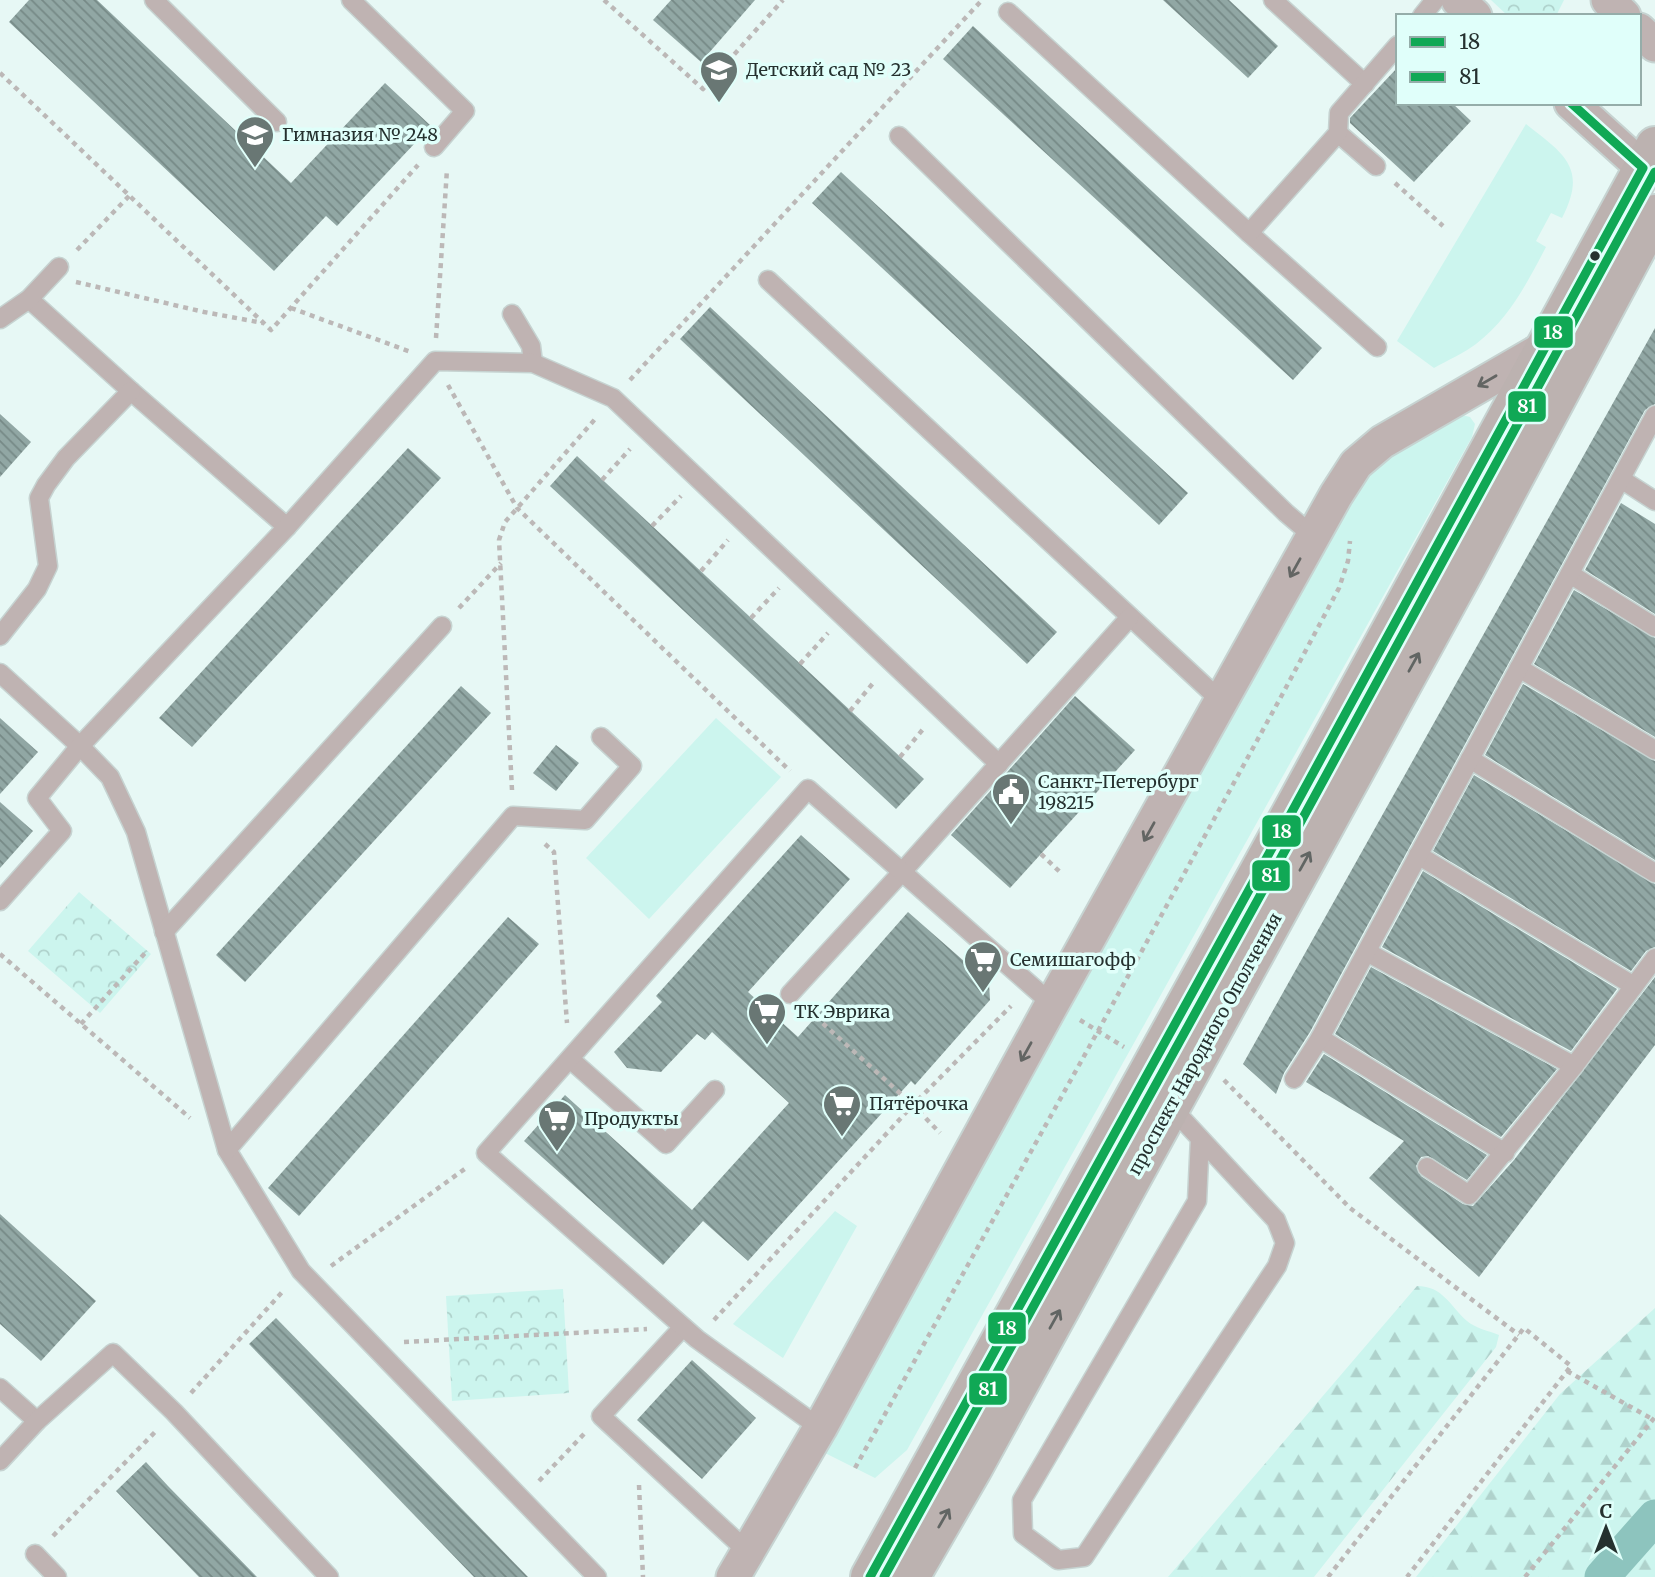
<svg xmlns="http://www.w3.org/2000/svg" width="1655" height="1577" viewBox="0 0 1655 1577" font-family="Merriweather,serif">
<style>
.green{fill:#ccf5ee}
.forest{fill:url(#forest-firs)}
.park{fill:url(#park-crowns)}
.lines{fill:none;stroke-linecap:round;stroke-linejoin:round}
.canal{stroke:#8dc4be;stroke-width:35}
.building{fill:url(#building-back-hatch)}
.lane-casing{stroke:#c6d3d1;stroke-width:21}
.street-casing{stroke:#c6d3d1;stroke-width:37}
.secondary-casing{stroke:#c6d3d1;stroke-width:42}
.path{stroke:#bcb8b7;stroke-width:4.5;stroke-dasharray:5 5;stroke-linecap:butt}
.lane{stroke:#bfb3b2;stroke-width:18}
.street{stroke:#bfb3b2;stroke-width:33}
.secondary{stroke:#bcb2b0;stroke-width:38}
.bus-1-casing{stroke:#e0fffa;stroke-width:14}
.bus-2-casing{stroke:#e0fffa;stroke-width:14}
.bus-1{stroke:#10a855;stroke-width:9}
.bus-2{stroke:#10a855;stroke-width:9}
.oneway{stroke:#636563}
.oneway2{stroke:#616563}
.bus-dot{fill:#25312f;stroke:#e0fffa;stroke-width:2.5}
.labels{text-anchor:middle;stroke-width:7;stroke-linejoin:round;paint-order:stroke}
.poi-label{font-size:18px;fill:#25312f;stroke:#e0fffa;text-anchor:start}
.street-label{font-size:18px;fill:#25312f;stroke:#e0fffa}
.line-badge{stroke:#e0fffa;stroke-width:2.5}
.badge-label{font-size:19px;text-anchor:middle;font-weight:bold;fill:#fff}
</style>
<defs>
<pattern id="forest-firs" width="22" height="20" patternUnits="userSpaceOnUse" patternTransform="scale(1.75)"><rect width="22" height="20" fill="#ccf5ee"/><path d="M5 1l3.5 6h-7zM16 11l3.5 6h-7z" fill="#afd2cc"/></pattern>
<pattern id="park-crowns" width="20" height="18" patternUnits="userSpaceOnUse" patternTransform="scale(1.75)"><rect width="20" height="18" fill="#ccf5ee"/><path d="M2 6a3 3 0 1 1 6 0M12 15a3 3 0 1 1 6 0" fill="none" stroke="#afd2cc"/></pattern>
<pattern id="building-back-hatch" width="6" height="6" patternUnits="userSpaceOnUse" patternTransform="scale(1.75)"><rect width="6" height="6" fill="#91a7a4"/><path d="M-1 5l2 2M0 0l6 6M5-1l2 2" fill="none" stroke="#768986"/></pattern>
</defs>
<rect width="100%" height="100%" fill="#e7f8f5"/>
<g class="green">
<path d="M1526,124C1564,154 1588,168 1562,218L1551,213L1536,241L1546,247C1527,283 1509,319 1476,344C1464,353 1448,360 1434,368L1397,341Z"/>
<path d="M1462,415L1470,417L1475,424L1472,437L907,1450L875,1478L825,1453L1353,497L1372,471L1391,453L1454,418Z"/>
<path d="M716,718L781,777L649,919L586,858Z"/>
<path d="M835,1211L857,1226L783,1358L733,1324Z"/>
</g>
<g class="forest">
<path d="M1417,1286C1443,1286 1450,1306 1467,1321C1475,1328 1489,1331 1499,1335L1496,1347L1314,1577H1168Z"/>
<path d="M1655,1308V1577H1416L1560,1394Z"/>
</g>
<g class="park">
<path d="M1491,0H1564L1556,16H1508Z"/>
<path d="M79,892L151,954L100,1013L28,951Z"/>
<path d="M563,1289L569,1393L452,1401L446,1296Z"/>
</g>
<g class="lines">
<path class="canal" d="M1602,1577L1655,1517"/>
</g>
<g class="building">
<path d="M29,0H97L291,183L385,83L431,126L337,226L326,216L274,271L9,22Z"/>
<path d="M671,0H755L701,62L653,20Z"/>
<path d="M1163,0H1229L1278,46L1248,78Z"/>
<path d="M973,26L1322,348L1293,380L943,59Z"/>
<path d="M1398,67V103H1452L1471,121L1414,182L1350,123V118Z"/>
<path d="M841,172L1188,493L1159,525L812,203Z"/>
<path d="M710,307L1057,632L1027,664L680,339Z"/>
<path d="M1655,328V404L1645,410L1310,1032L1284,1073L1276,1094L1243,1064Z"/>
<path d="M0,414L31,442L0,477Z"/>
<path d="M408,448L441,478L192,747L159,718Z"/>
<path d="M577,456L924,779L896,809L550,486Z"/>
<path d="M1621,503L1655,524V614L1585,570Z"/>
<path d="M1574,590L1655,638V737L1534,664Z"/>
<path d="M1523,684L1655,761V860L1485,755Z"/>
<path d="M461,686L491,713L245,982L216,955Z"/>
<path d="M1075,696L1135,750L1010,888L951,835Z"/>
<path d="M0,718L38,752L0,794Z"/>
<path d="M556,745L579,763L556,791L533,773Z"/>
<path d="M1474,775L1655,884V947L1646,951L1631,971L1433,851Z"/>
<path d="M0,802L33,831L0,868Z"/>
<path d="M801,835L850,879L748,992L798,1037L908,912L989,983L990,1000L915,1085L911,1081L748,1261L703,1221L663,1265L524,1141L565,1095L692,1210L789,1103L712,1032L705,1040L697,1034L661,1072L627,1068L614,1052L662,1002L656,996Z"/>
<path d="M1423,871L1617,989L1571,1051L1382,947Z"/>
<path d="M508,917L539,944L299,1216L268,1188Z"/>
<path d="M1371,967L1557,1069L1501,1137L1335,1034Z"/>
<path d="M1655,977V1045L1479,1277L1369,1178L1404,1141L1306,1082L1324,1054L1487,1155L1467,1180L1428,1156L1421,1157L1416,1166L1421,1176L1463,1204L1473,1206L1514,1160Z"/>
<path d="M0,1214L96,1301L41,1361L0,1324Z"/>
<path d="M276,1318L396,1441L528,1577H474L249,1344Z"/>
<path d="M692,1360L756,1418L702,1479L637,1420Z"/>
<path d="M146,1462L168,1486L257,1577H199L116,1491Z"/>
</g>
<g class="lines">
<defs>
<g id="lane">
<path d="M154,0L277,122"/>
<path d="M351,0L465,111L434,147"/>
<path d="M1273,0L1365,84"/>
<path d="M1008,12L1249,233L1377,347"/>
<path d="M1422,16L1435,0"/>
<path d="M1338,133L1376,166"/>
<path d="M899,136L1286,513L1313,536"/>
<path d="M1249,233L1338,133L1339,113L1398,45"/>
<path d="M768,280L1222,702"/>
<path d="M29,299L131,391L287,527"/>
<path d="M512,314L531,346L533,363"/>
<path d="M0,319L29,299L59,267"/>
<path d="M1621,479L1655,501"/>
<path d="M1570,574L1655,627"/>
<path d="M0,636L37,589L48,566L39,498L46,485L66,458L131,391"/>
<path d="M1519,668L1655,750"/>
<path d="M0,673L80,746L110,777L136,832L227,1150L301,1271L597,1577"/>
<path d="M1470,759L1655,873"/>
<path d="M1418,855L1634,986"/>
<path d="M0,901L62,831L37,798L80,746L287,527L435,361L533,363L613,398L999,764"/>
<path d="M164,932L442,626"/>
<path d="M1367,952L1574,1066"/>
<path d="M790,994L902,872L1130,617"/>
<path d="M1320,1038L1505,1153"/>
<path d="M570,1059L666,1144L715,1090"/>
<path d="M1294,1079L1320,1038L1655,415"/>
<path d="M1171,1107L1276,1220L1285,1243L1277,1266L1084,1557L1058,1560L1023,1534L1022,1500L1197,1201L1200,1138"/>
<path d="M227,1150L513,816L585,820L632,766L601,737"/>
<path d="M1427,1167L1469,1195L1574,1066L1655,958"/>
<path d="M683,1327L601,1416L748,1552"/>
<path d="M0,1388L37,1421"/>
<path d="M820,1428L697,1339L486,1153L808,789L1052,1004"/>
<path d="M0,1461L37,1421L113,1353L174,1412L329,1577"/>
<path d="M35,1554L57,1577"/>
</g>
<g id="street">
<path d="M1458,0L1475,16"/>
<path d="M1608,0L1624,16"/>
<path d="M1639,30L1655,45"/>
<path d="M1571,103L1643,168L1655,170"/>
<path d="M733,1577L820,1428L1052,1004L1336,495L1356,464L1382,442L1546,347"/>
</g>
<g id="secondary">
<path d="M870,1577L1282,830L1655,146"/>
<path d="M910,1577L973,1468L1467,566L1655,214"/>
</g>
</defs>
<use href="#lane" class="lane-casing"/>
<use href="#street" class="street-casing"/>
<use href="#secondary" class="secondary-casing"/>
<g class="path">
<path d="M604,0L703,89L783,0"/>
<path d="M0,73L271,330L418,165"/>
<path d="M1395,183L1443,226"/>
<path d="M77,250L130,195"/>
<path d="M76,282L204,312L263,323"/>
<path d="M291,308L411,352"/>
<path d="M436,338L447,169"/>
<path d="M630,380L982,0"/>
<path d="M448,385L517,508L790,771"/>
<path d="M602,480L630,449"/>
<path d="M652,526L681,496"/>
<path d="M701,571L728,540"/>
<path d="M459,608L501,563"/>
<path d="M751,618L779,588"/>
<path d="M800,664L828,633"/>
<path d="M850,711L874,682"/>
<path d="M900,757L924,728"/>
<path d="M512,790L499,540L505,522L596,418"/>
<path d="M545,844L554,852L567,1023"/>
<path d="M1041,854L1061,873"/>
<path d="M0,954L190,1118"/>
<path d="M808,1010L913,1105L940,1133"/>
<path d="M1080,1020L1124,1047"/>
<path d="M81,1024L145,953"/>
<path d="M1224,1080L1350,1208L1519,1335"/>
<path d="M331,1266L466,1168"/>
<path d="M714,1320L913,1105L1011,1006"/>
<path d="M404,1342L647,1329"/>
<path d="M1567,1371L1654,1420"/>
<path d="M191,1393L284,1290"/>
<path d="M855,1468L1098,1031L1282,695L1339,588L1348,561L1350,541"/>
<path d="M539,1481L584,1434"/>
<path d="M639,1485L643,1577"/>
<path d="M53,1536L157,1430"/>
<path d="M1328,1577L1524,1328L1571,1366L1407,1577"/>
<path d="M1525,1577L1655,1417"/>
</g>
<use href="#lane" class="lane"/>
<use href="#street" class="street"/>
<use href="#secondary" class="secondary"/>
<defs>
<path id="bus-1" d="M870,1577L1282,830L1643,168L1571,103"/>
<path id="bus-2" d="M884,1577L1293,836L1655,172"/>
</defs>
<use href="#bus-1" class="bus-1-casing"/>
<use href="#bus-2" class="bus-2-casing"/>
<use href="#bus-1" class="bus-1"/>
<use href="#bus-2" class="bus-2"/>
</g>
<defs><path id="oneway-shaft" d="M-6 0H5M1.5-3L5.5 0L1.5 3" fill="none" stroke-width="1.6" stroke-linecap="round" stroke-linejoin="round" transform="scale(1.75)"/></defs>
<g class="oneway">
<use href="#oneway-shaft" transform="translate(1487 381) rotate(150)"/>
<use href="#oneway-shaft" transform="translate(1295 568) rotate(119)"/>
<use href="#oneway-shaft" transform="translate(1149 832) rotate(119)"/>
<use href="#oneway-shaft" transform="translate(1026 1052) rotate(119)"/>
</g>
<g class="oneway2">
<use href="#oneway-shaft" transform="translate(1414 662) rotate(-61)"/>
<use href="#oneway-shaft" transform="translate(1305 861) rotate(-61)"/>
<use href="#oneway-shaft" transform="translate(1055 1319) rotate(-61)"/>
<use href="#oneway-shaft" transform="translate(944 1518) rotate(-60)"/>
</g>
<defs>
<symbol id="school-pin" viewBox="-11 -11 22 30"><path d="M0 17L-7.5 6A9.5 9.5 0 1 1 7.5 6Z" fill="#697774" stroke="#e0fffa"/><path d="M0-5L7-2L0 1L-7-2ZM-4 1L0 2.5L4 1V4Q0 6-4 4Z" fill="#fff"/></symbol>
<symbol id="civic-pin" viewBox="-11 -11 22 30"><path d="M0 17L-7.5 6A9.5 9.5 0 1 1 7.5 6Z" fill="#697774" stroke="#e0fffa"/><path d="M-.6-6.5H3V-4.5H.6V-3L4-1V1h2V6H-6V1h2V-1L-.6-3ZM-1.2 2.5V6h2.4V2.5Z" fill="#fff"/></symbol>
<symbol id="supermarket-pin" viewBox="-11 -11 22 30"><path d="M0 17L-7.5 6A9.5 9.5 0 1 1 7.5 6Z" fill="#697774" stroke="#e0fffa"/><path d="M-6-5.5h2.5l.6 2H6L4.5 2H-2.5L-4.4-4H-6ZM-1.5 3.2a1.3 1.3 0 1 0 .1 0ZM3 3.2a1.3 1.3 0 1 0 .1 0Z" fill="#fff"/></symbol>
</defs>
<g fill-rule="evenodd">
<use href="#school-pin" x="697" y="48" width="44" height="60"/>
<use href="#school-pin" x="233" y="113" width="44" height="60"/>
<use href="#civic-pin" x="989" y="770" width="44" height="60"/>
<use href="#supermarket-pin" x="961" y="938" width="44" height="60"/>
<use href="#supermarket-pin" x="745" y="990" width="44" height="60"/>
<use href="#supermarket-pin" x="820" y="1082" width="44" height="60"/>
<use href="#supermarket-pin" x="535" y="1097" width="44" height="60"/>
</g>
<circle class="bus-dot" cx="1595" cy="256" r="6"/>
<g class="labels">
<g class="poi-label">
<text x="746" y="76">Детский сад № 23</text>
<text x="282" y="141">Гимназия № 248</text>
<text x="1038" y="788">Санкт-Петербург<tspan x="1038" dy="21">198215</tspan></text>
<text x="1010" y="966">Семишагофф</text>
<text x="794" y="1018">ТК Эврика</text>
<text x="869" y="1110">Пятёрочка</text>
<text x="584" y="1125">Продукты</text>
</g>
<g class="street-label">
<text transform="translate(1205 1044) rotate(-61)" y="6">проспект Народного Ополчения</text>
</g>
</g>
<g class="line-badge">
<rect x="1533" y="315" width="41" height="34" rx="7" fill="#10a855"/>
<rect x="1507" y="390" width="40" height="33" rx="7" fill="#10a855"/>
<rect x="1261" y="814" width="41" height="34" rx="7" fill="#10a855"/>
<rect x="1251" y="859" width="40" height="33" rx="7" fill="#10a855"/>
<rect x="987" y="1311" width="40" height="34" rx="7" fill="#10a855"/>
<rect x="968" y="1372" width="40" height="34" rx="7" fill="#10a855"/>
</g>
<g class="badge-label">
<text x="1553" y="339">18</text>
<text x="1527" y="413">81</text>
<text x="1282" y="838">18</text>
<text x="1271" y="882">81</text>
<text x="1007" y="1335">18</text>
<text x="988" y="1396">81</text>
</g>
<rect x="1396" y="14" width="245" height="91" fill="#e0fffa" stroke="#95ada9" stroke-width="2"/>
<rect x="1410" y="37" width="35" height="10" fill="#10a855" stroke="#95ada9" stroke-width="2"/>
<text x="1459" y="49" font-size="21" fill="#25312f">18</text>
<rect x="1410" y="72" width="35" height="10" fill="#10a855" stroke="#95ada9" stroke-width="2"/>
<text x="1459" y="84" font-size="21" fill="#25312f">81</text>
<g transform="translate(1606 1528)" stroke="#e0fffa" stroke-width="5" paint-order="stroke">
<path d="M0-5L12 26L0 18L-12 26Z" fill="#25312f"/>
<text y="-10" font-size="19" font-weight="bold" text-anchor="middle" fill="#25312f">С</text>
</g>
</svg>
